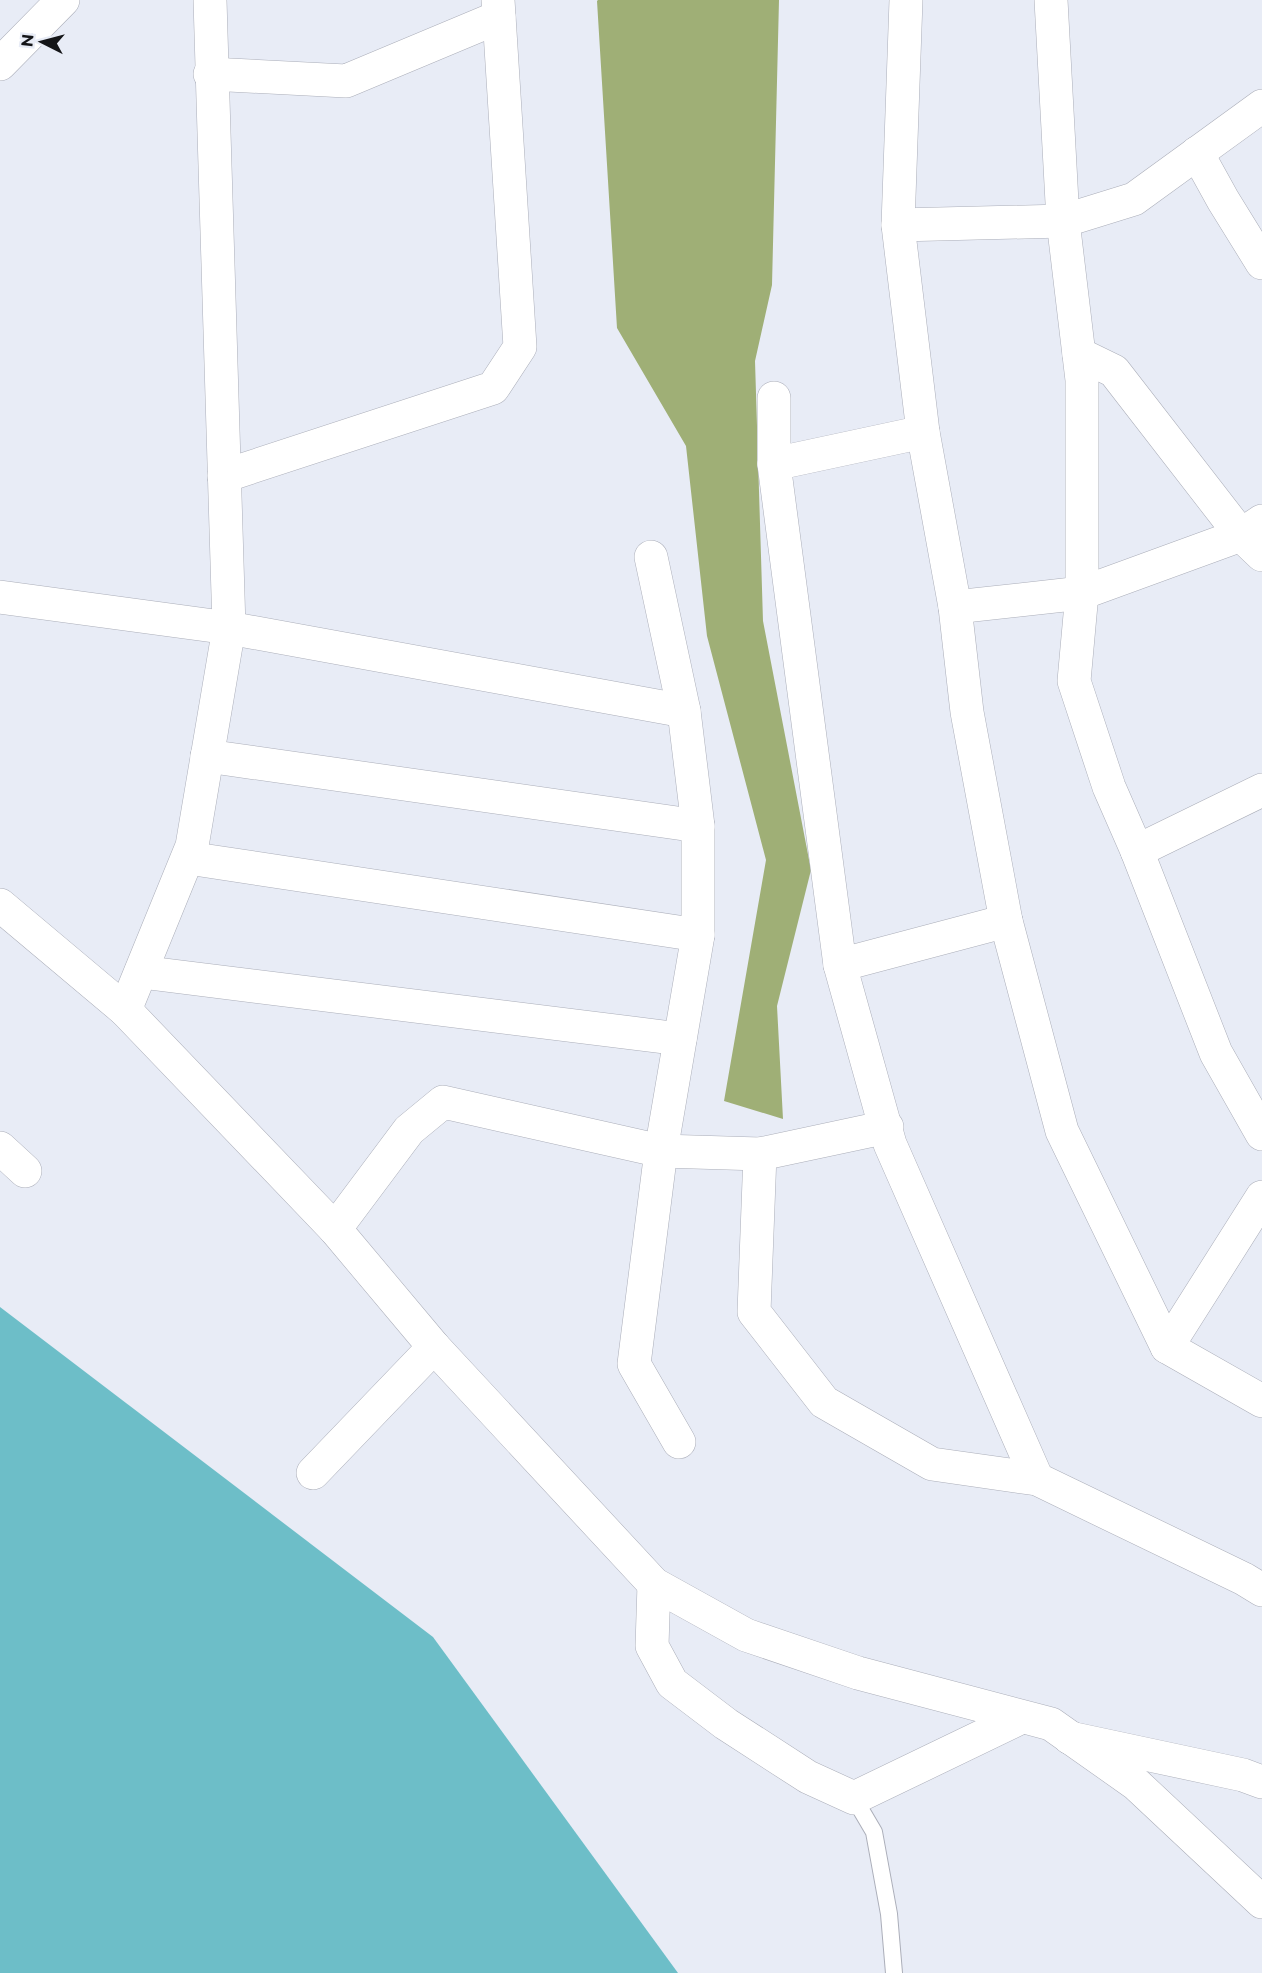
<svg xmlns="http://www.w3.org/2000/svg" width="1262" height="1973" viewBox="0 0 1262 1973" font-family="Montserrat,sans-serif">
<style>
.forest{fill:#9faf76}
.water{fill:#6dbec8}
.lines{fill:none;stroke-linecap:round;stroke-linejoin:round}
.lane-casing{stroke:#abaeb9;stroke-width:18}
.street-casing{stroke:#abaeb9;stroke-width:34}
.secondary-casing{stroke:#abaeb9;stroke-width:34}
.lane{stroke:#fff;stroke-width:16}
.street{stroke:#fff;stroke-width:33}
.secondary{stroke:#fff;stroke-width:33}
</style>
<rect width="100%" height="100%" fill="#e8ecf6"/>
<path class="forest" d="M598,0H779L772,285L755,361L763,621L811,870L777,1006L783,1119L724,1101L766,860L707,636L686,446L617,328L597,1Z"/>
<path class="water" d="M0,1307L433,1637L678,1973H0Z"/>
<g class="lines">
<defs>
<path id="lane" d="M854,1798L874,1832L889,1914L894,1973"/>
<g id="street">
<path d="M906,0L898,225L923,432L955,607L967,712L1006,921L1062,1131L1167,1347L1262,1401"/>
<path d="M1051,0L1063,221L1082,380V593L1074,681L1109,787L1137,851L1216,1053L1262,1134"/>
<path d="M0,64L63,0"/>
<path d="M210,74L346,81L499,17"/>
<path d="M1197,153L1223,200L1262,263"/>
<path d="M898,225L1063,221L1134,199L1262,106"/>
<path d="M1079,354L1114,371L1241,535L1262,555"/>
<path d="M774,398V464L840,965L890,1144L1037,1479"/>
<path d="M774,464L923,432"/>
<path d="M224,476L493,388L520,347L498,0"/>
<path d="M651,557L684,711L698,826"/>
<path d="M0,597L229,628L684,711"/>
<path d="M955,607L1082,593L1241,535L1262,521"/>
<path d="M207,756L698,826V935L661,1151L634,1364L679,1442"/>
<path d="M1137,851L1262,790"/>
<path d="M188,858L698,935"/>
<path d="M840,965L1006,921"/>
<path d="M141,972L680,1039"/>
<path d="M125,1010L192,846L229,628L210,0"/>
<path d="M0,1148L25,1171"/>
<path d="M760,1154L754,1312L824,1402L932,1464L1037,1479L1244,1579L1262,1590"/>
<path d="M335,1229L409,1130L443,1102L661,1151L760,1154L887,1127"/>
<path d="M1167,1347L1262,1197"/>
<path d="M313,1473L434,1347"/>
<path d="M654,1584L652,1646L672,1683L726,1724L808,1777L854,1798L1022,1717"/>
<path d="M1070,1738L1243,1775L1262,1782"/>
</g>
<path id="secondary" d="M0,905L125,1010L335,1229L434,1347L654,1584L746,1635L858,1673L1051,1724L1136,1784L1262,1902"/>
</defs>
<use href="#lane" class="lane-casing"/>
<use href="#street" class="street-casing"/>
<use href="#secondary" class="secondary-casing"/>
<use href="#lane" class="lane"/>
<use href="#street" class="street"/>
<use href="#secondary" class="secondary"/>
</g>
<g transform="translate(42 42) rotate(276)" stroke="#e8ecf6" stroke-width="4.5" paint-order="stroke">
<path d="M0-4.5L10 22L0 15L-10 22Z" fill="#141518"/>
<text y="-9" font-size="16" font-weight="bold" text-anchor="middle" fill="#141518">N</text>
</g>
</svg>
